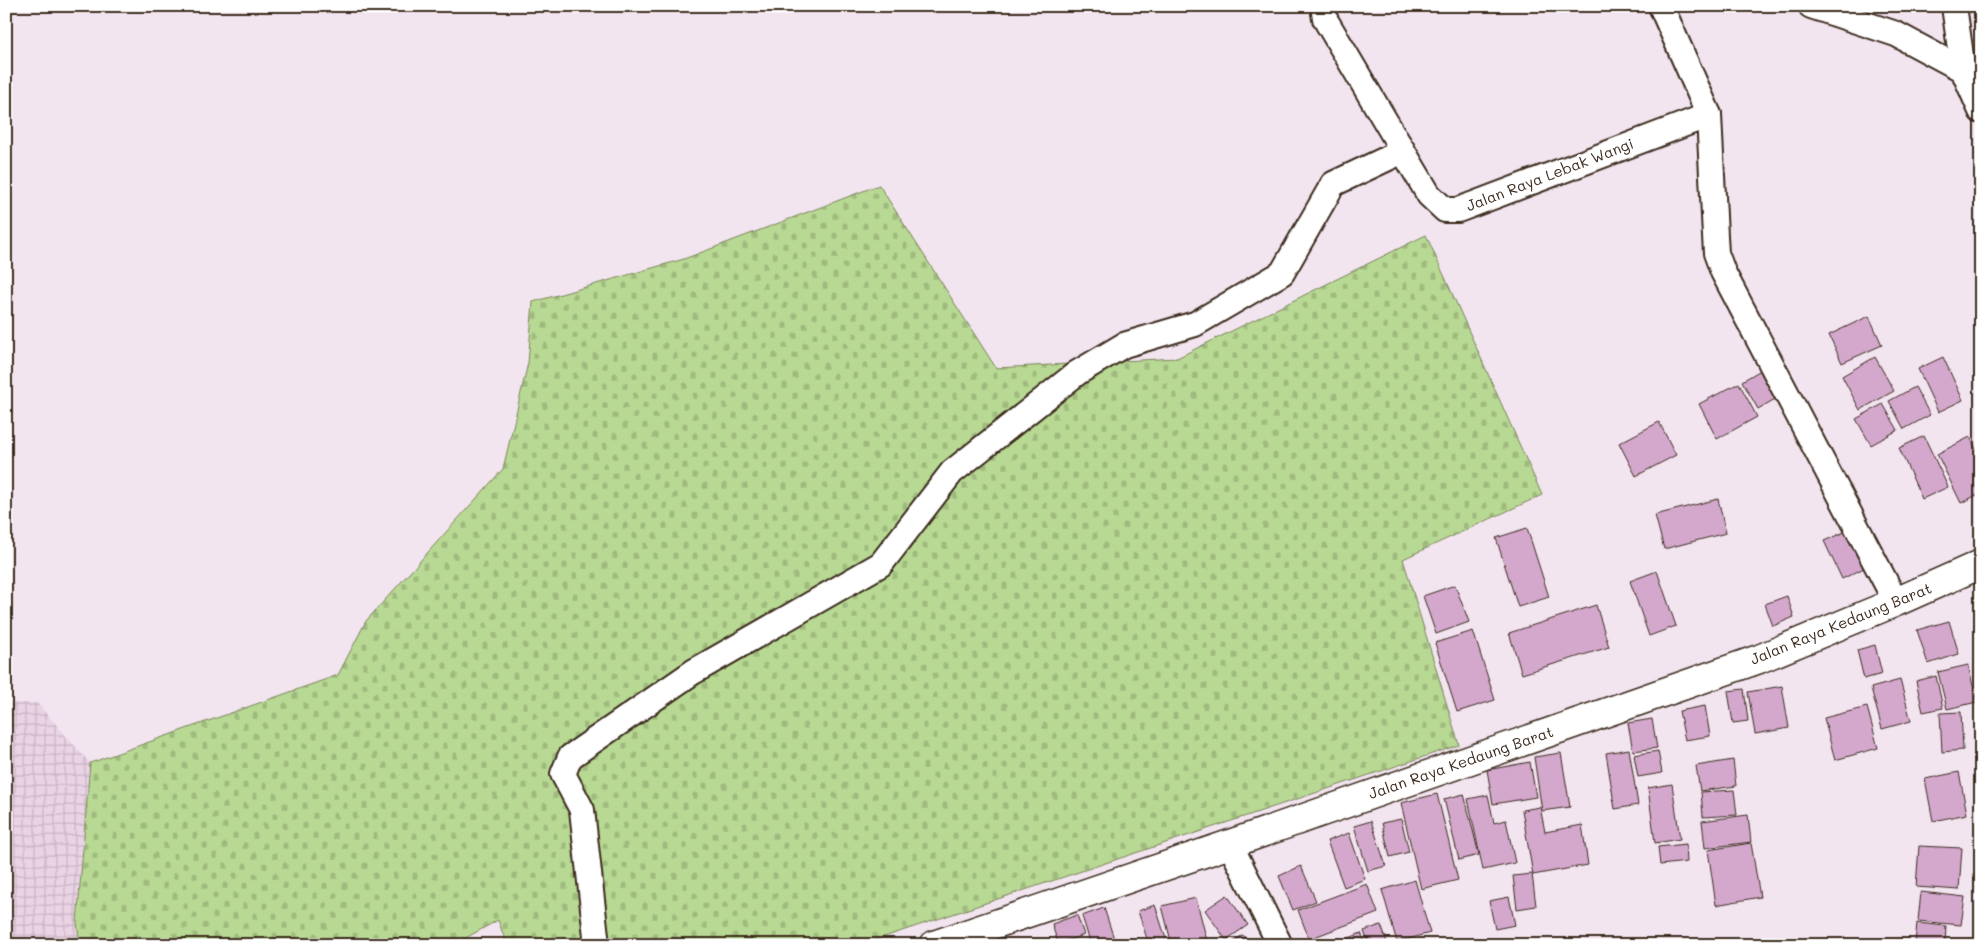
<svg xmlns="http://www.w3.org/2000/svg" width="1987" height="951" viewBox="0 0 1987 951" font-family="Mali,sans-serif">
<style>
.industrial{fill:url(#industrial-grid)}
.cemetery{fill:url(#cemetery-stones);stroke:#7a8258}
.building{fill:#d4a8cc;stroke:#3b2a1e}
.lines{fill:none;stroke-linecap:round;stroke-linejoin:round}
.street-casing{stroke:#3b2a1e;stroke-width:28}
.secondary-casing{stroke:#3b2a1e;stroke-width:31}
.street{stroke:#fff;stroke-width:24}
.secondary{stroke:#fff;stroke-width:28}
.labels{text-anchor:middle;stroke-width:5;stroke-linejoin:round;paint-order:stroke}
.street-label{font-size:15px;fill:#3b2a1e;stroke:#fff}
</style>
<defs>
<pattern id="industrial-grid" width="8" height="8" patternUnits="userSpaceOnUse" patternTransform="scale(1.25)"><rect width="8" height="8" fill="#e9d3e5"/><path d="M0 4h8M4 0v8" fill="none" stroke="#c9b5c4"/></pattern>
<pattern id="cemetery-stones" width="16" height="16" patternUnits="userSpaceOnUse" patternTransform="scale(1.25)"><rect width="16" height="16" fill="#b8d993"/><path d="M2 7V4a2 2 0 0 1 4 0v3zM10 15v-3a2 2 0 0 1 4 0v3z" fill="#9fba7e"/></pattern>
</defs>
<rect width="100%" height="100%" fill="#f2e5f0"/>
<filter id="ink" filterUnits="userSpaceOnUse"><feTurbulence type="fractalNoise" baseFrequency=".02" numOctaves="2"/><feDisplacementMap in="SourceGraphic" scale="10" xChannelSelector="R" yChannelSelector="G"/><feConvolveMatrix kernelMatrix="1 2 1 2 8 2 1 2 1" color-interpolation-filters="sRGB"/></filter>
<g filter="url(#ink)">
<path class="industrial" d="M6,703H37L90,763L77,922L80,945H6Z"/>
<path class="cemetery" d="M879,185L996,368L1177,358L1426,235L1542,495L1403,559L1459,745L860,945H507L498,920L453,945H80L77,922L90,763L338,675L366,621L503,469L528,363L533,302L684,259Z"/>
<g class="building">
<path d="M1869,316L1882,345L1842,363L1829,335Z"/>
<path d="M1875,357L1894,391L1860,410L1842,376Z"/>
<path d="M1943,357L1963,400L1938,412L1918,369Z"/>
<path d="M1766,367L1782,395L1758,409L1742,381Z"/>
<path d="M1739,383L1757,417L1717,439L1699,404Z"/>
<path d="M1915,387L1930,415L1904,429L1889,401Z"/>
<path d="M1883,404L1898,430L1871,445L1856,419Z"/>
<path d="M1659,422L1676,455L1636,476L1619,443Z"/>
<path d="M1924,436L1948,487L1922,499L1899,448Z"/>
<path d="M1970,437L1981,459V493L1961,503L1937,454Z"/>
<path d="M1718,499L1726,533L1664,549L1655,515Z"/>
<path d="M1527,528L1549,597L1518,607L1496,538Z"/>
<path d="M1849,530L1866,567L1842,579L1824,541Z"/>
<path d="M1657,571L1676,626L1649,636L1630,581Z"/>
<path d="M1455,585L1469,622L1436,634L1423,596Z"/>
<path d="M1787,596L1794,617L1773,626L1765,604Z"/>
<path d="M1596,605L1609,647L1522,674L1509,633Z"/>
<path d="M1949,621L1959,654L1928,664L1917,630Z"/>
<path d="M1473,631L1495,700L1457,712L1435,643Z"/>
<path d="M1875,645L1882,674L1864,679L1857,650Z"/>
<path d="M1968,665L1977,702L1947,709L1938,672Z"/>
<path d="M1936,676L1943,708L1923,712L1916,681Z"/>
<path d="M1900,680L1911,721L1882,729L1871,688Z"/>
<path d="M1782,686L1789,728L1755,734L1748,692Z"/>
<path d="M1744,689L1748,721L1733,723L1728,691Z"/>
<path d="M1705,706L1710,736L1685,740L1679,711Z"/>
<path d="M1867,707L1878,748L1835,760L1824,718Z"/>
<path d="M1961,712L1963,750L1942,752L1940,713Z"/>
<path d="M1652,719L1657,748L1633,751L1628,723Z"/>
<path d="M1629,749L1638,805L1615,809L1606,753Z"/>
<path d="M1658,751L1662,773L1638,777L1634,755Z"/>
<path d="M1561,753L1570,807L1542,811L1534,757Z"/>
<path d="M1733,760L1736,786L1700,791L1696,766Z"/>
<path d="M1530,762L1536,797L1493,804L1487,770Z"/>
<path d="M1959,772L1967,814L1933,821L1925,779Z"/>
<path d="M1672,784L1680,839L1655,843L1648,788Z"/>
<path d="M1734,790L1737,815L1703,817L1701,792Z"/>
<path d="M1437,794L1458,880L1421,889L1401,803Z"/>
<path d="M1464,794L1479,855L1459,860L1444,799Z"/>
<path d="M1488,795L1494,823L1506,820L1515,863L1483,870L1468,799Z"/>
<path d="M1540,807L1545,832L1582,825L1588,865L1533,875L1522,810Z"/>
<path d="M1748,815L1751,842L1705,848L1702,821Z"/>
<path d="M1401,819L1409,852L1390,857L1382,823Z"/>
<path d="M1371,821L1386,866L1368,871L1354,826Z"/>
<path d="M1349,833L1365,879L1344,887L1327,841Z"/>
<path d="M1751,843L1760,897L1716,905L1708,850Z"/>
<path d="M1686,844L1687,862L1660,865L1658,847Z"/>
<path d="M1919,846L1962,848L1959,890L1916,887Z"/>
<path d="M1301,866L1316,901L1293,910L1279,876Z"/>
<path d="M1532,874L1536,906L1517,909L1513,876Z"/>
<path d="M1415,880L1430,933L1397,942L1382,890Z"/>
<path d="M1367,884L1378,913L1309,939L1298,910Z"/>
<path d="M1921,892L1965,897L1961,925L1918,921Z"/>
<path d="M1227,895L1248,925L1226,940L1205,910Z"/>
<path d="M1509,897L1515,925L1495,929L1489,901Z"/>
<path d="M1196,898L1208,945H1172L1162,906Z"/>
<path d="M1155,905L1168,945H1149L1138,911Z"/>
<path d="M1104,908L1116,945H1091L1082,916Z"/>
<path d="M1077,915L1084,935L1058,944L1052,924Z"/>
<path d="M1917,923L1946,926L1945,945L1915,943Z"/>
<path d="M1381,925L1388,945H1369L1364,931Z"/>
<path d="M1361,933L1366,945H1349L1347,939Z"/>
<path d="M1243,935L1250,945H1228Z"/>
</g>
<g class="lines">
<defs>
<g id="street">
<path d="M1323,6L1325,19L1429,195L1445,210H1458L1709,115"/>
<path d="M1661,6L1709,115L1715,236L1716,253L1723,272L1896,602"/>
<path d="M1811,6L1896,34L1963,70"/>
<path d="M1954,6L1963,70L1981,111"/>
<path d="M1230,844L1280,945"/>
<path d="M597,945L582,810L563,774L570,757L693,672L881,564L952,472L1077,373L1124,345L1195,324L1282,273L1333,184L1403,151"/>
</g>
<path id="secondary" d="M934,945L1230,844L1759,659L1896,602L1981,564"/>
</defs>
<use href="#street" class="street-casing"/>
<use href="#secondary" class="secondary-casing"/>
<use href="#street" class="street"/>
<use href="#secondary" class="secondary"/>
</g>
</g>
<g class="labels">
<g class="street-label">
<text transform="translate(1550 175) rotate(-21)" y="5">Jalan Raya Lebak Wangi</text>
<text transform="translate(1841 624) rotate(-22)" y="5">Jalan Raya Kedaung Barat</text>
<text transform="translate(1461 763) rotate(-19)" y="5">Jalan Raya Kedaung Barat</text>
</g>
</g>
<rect width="1987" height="951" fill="none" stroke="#fff" stroke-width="25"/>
<rect x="12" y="12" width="1962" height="926" fill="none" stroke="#3b2a1e" stroke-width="2" filter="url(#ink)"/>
</svg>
